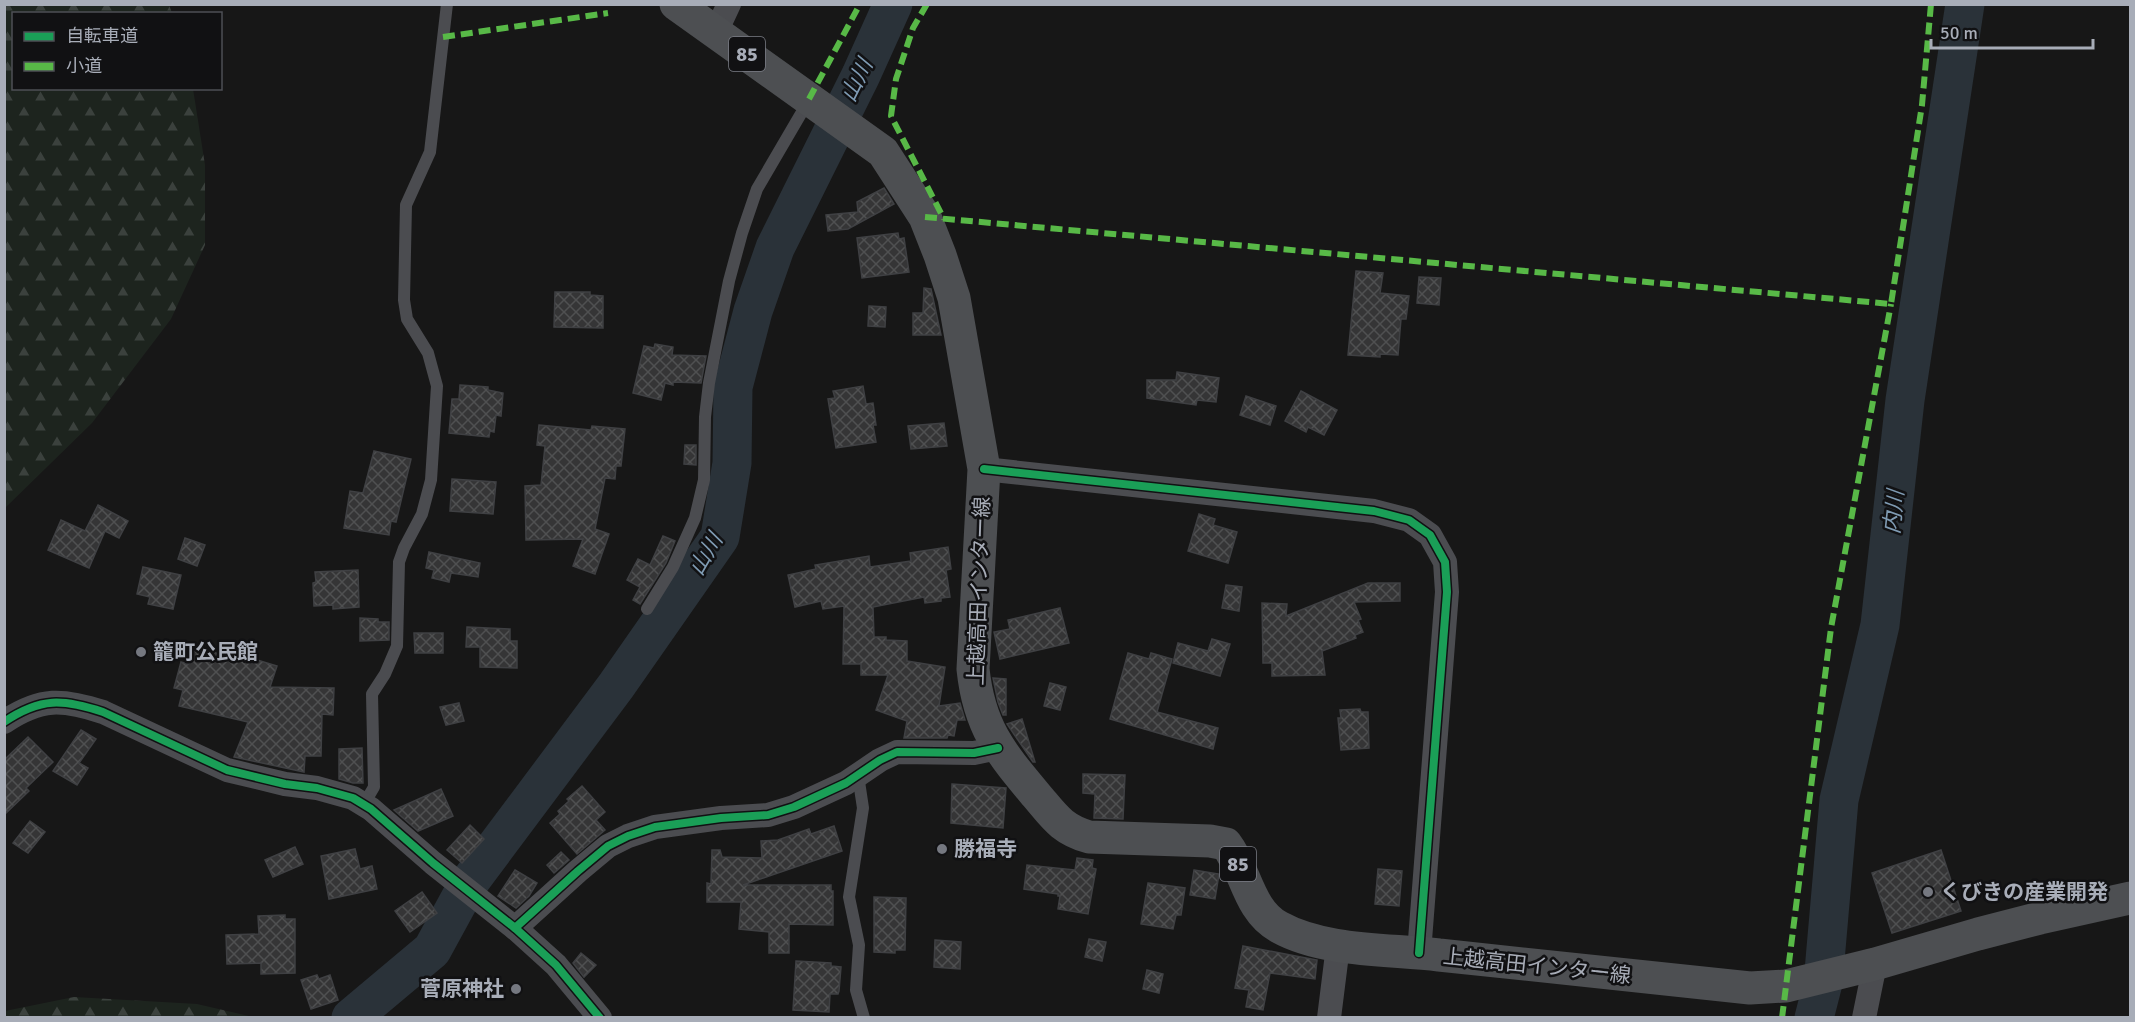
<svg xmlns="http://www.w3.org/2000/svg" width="2135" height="1022" viewBox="0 0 2135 1022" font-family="Signika,'Noto Sans JP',sans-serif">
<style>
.forest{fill:url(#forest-firs)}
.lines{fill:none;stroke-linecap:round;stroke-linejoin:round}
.river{stroke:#2a3239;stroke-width:39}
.building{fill:url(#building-cross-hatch);stroke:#3f4043;stroke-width:1.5}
.lane{stroke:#4b4c50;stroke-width:12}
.street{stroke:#4b4c50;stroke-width:24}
.primary{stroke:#4d4f52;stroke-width:33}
.quiet{stroke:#58b947;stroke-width:6;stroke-dasharray:12 6;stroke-linecap:butt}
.cycleway-casing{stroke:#111113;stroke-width:11}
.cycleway{stroke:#1a9f57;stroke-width:8}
.poi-dot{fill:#757880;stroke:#111113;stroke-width:2}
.labels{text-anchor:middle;stroke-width:5;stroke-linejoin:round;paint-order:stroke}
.shield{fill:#111113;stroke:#7b7e86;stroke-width:1.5}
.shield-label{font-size:20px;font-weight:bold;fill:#a8adb8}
.street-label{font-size:21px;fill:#a8adb8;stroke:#111113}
.poi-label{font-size:21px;font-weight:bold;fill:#a8adb8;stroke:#111113;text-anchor:start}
.water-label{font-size:22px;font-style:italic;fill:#7f9bb3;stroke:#111113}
</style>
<defs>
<pattern id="forest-firs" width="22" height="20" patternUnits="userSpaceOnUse" patternTransform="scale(1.5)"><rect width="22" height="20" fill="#1d241e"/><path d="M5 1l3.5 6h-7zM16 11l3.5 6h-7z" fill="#3b413d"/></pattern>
<pattern id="building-cross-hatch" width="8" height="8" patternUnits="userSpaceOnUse" patternTransform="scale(1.5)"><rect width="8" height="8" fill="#353536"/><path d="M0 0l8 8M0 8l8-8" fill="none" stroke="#4f5051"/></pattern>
</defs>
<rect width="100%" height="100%" fill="#171717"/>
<g class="forest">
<path d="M5,4L169,5L172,13L14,14V88L193,89L205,165V245L171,319L92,423L5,508Z"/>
<path d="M74,997L197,1004L253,1017H5V1011Z"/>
</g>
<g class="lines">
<g class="river">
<path d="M351,1018L432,950L468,884L616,686L720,537L732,463L733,387L753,311L775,248L861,75L893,4"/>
<path d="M1814,1018L1823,983L1839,800L1880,625L1905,400L1965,4"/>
</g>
</g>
<g class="building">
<path d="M884,188L894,204L848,229L828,231L826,215L858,212L857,202Z"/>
<path d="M898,233L899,239L904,238L909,272L862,278L857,238Z"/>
<path d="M1356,271L1383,273L1380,293L1409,296L1406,319H1401L1398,355L1380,354V357L1348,355Z"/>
<path d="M1419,277L1441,278L1439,305L1417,303Z"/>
<path d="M924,288L931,289L941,335H913V313H923Z"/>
<path d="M555,292H590V295L603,296V328L554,327Z"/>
<path d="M869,306L886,307L885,327L868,326Z"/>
<path d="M655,344L673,347L672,355L706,356L701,383L673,382V385L665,383L661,400L633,393L644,346L654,348Z"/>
<path d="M1177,372L1219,378L1216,402L1197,400L1196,405L1147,398V380H1176Z"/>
<path d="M460,385L488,387V390L503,393L501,416L496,415L494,432L490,431L489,437L449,433L452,399H459Z"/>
<path d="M863,386L866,404L873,403L876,425H873L876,442L836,448L828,399L835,398L833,391Z"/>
<path d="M1301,391L1337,410L1324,435L1308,427L1306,432L1285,421Z"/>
<path d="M1246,396L1276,406L1270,425L1240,415Z"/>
<path d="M944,423L947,446L911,449L908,426Z"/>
<path d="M539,425L591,430L592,426L625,429L621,466H616L615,479L605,478L595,529L609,534L595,574L573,566L583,539L526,540L525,486L541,485L545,446L537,445Z"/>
<path d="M685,445H696V465L684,464Z"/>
<path d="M374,451L411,459L396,522L391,521L389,535L344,528L350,491L363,493Z"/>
<path d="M452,479L496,482L493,514L450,511Z"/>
<path d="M98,505L128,521L119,538L105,531L89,568L48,550L61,520L85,531Z"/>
<path d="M1199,514L1215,519L1213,525L1237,532L1228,563L1188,551Z"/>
<path d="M663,536L675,541L666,563L640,604L633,600L640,587L627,580L638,559L650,565Z"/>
<path d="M185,538L205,545L197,566L178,559Z"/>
<path d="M948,547L951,569L946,570L950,597L941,598V601L925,603L924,597L873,607L874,637H886V640L907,641V661L945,667L939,706L960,703L965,720H957L954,736L948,735L947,738H904L907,721L876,710L888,675H861V664H843L844,606L823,609L821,601L795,607L788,575L816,569L815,565L869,556L870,567L911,561L910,553Z"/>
<path d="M429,552L480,563L478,577L451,573L449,582L432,578L434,570L426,568Z"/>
<path d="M143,567L181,575L173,609L148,604L150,597L137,594Z"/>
<path d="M358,570L359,607L333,609V605L314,606L313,583L316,582L315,572Z"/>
<path d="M1368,583H1400V601L1354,602L1361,619L1358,620L1363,632L1355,635L1356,638L1322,651L1325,675L1272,676V663H1263L1262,603L1287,604L1286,616Z"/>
<path d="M1226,585L1242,587L1239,611L1222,608Z"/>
<path d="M1060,608L1069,643L1000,659L994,632L1010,629L1008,620Z"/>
<path d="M360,618L378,619V622H389V640L360,641Z"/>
<path d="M467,627L510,629V641H517V668L480,667V647H466Z"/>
<path d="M414,633H443V653H415Z"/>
<path d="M1212,639L1230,644L1220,676L1173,663L1178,643L1208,651Z"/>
<path d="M193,647L250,662L251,658L277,666L270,687L334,688L333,715L322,714L321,756H305L304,772L234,757L248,722L179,706L183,690L174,688L181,662L188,664Z"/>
<path d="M1128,653L1149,659L1151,653L1172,659L1157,712L1218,728L1213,749L1110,719Z"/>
<path d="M993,678L1006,679V715H1003L998,702Z"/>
<path d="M1050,683L1066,687L1060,710L1044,706Z"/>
<path d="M459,703L464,721L446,725L440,707Z"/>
<path d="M1360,709L1361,712H1368L1369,748L1341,750L1338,718H1341L1340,710Z"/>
<path d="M1022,719L1035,762H1033L1007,724Z"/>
<path d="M81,730L96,739L79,763L88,768L77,785L53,771Z"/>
<path d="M28,737L53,762L26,788L29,791L4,815V760Z"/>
<path d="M362,748L363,783H353L339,779V749Z"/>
<path d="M1083,774L1125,775L1123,819L1094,818L1095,794L1083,793Z"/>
<path d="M952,784L1006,788L1003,828L951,823Z"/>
<path d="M582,786L605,812L596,820L605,830L577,854L550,823L560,814L558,811L569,801L567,799Z"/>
<path d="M441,789L453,816L418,831L394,810Z"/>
<path d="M30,821L45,832L28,853L13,843Z"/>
<path d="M470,825L484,839L462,863L447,850Z"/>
<path d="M834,826L842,851L743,885H831V891H833V925L789,924V953H769V932L739,929L741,902H707V883L711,884L712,850H720L722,857L762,858L761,841L778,840L809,829L811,834Z"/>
<path d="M295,847L303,864L273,877L265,860Z"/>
<path d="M355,849L360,869L372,866L377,889L329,899L321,856Z"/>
<path d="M1941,850L1961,911L1892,933L1872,873Z"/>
<path d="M561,852L569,860L554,873L547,865Z"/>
<path d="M1077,858L1093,860L1092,868L1096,869L1088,914L1058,909L1060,896H1058V894L1024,889L1027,865L1075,870Z"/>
<path d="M1378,869L1402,871L1399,906L1375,904Z"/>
<path d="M515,870L537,883L529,896L516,908L498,896Z"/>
<path d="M1194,870L1219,874L1215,899L1190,895Z"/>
<path d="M1148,883L1185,888L1181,915H1176L1173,929L1141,924Z"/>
<path d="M422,892L437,913L410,932L395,911Z"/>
<path d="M874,897L906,898L905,950H895V953L874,952Z"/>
<path d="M285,915V919H295V973L261,974V963L227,964L226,935L259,934L258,916Z"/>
<path d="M1089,939L1106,942L1102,961L1085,957Z"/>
<path d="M935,940L961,942L960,969L934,967Z"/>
<path d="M1243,946L1317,960L1315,979L1270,973L1263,1010L1246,1007L1249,990L1235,988Z"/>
<path d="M581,953L596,965L584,977L573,963Z"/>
<path d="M796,961L831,963V966L841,967L839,991L838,994H830L829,1012L793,1010Z"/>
<path d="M1147,970L1163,974L1159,993L1143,989Z"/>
<path d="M317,975L319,979L330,975L338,1000L311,1009L301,980Z"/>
</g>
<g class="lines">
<g class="lane">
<path d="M647,609L673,567L695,518L704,480L705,417L709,383L729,281L742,233L757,189L809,100"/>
<path d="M858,775L863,808L849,897L859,945L856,990L864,1018"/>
<path d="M364,804L374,787L372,694L385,674L397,646L399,562L404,548L422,514L431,480L437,386L428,353L407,319L404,300L406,205L430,152L447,4"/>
</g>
<g class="street">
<path d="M716,32L729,4"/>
<path d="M984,469L1374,511L1409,520L1430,535L1445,562L1447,592L1419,953"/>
<path d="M4,722C41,697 63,699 103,712L227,770L285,784L317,788L353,798L371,809L433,863L515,928L556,965L600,1018"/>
<path d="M515,928L578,871L608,846L628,836L655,827L721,818L768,815L794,807L846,783L880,760L897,752L974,753L998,748"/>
<path d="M1329,1018L1338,946"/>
<path d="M1864,1018L1875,964"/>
</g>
<path class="primary" d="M676,4L883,152L925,217L940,255L954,298L984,469L973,669C979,727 1000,752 1036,795C1054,816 1061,829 1089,837L1210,841L1226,844C1246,870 1248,910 1279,927C1324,952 1389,949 1439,955C1543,966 1647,977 1750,988L1786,986L1875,964L1978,934L2040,918L2130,898"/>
<g class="quiet">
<path d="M927,4L913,28L896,79L891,116L944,219"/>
<path d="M443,37L608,13"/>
<path d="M809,99L860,4"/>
<path d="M925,217L1891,304L1922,105L1931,4"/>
<path d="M1782,1018L1831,628L1891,304"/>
</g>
<defs>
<g id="cycleway">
<path d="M984,469L1374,511L1409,520L1430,535L1445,562L1447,592L1419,953"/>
<path d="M4,722C41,697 63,699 103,712L227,770L285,784L317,788L353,798L371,809L433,863L515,928L556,965L600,1018"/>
<path d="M515,928L578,871L608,846L628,836L655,827L721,818L768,815L794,807L846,783L880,760L897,752L974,753L998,748"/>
</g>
</defs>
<use href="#cycleway" class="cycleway-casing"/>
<use href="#cycleway" class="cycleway"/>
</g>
<g class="poi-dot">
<circle cx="141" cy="652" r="6"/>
<circle cx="942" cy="849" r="6"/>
<circle cx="1928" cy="892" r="6"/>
<circle cx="516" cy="989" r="6"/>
</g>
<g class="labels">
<g class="shield">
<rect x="729" y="37" width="36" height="34" rx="4.5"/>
<rect x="1220" y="847" width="36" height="34" rx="4.5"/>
</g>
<g class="shield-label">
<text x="747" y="61">85</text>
<text x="1238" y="871">85</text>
</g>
<g class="street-label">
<text transform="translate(979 591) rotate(-88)" y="7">上越高田インター線</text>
<text transform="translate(1537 966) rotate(6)" y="7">上越高田インター線</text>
</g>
<g class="poi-label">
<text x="153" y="659">籠町公民館</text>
<text x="954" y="856">勝福寺</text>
<text x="1940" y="899">くびきの産業開発</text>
<text x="504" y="996" text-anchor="end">菅原神社</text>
</g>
<g class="water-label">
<text transform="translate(856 80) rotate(-64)" y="8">山川</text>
<text transform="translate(1893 512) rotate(-84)" y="8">内川</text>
<text transform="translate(705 554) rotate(-60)" y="8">山川</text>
</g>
</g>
<rect width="2135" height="1022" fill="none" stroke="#a8adb8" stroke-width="12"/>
<rect x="12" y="12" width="210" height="78" fill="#111113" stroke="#4d4f55" stroke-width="1.5"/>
<rect x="24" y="32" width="30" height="9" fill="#1a9f57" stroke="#4d4f55" stroke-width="1.5"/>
<text x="66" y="42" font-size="18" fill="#a8adb8">自転車道</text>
<rect x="24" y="62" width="30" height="9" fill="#58b947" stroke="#4d4f55" stroke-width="1.5"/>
<text x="66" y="72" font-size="18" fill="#a8adb8">小道</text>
<path d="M1931 39v9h162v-9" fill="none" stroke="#a8adb8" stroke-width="3"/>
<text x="1940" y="39" font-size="18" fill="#a8adb8" stroke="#111113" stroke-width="4.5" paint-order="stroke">50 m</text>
</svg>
